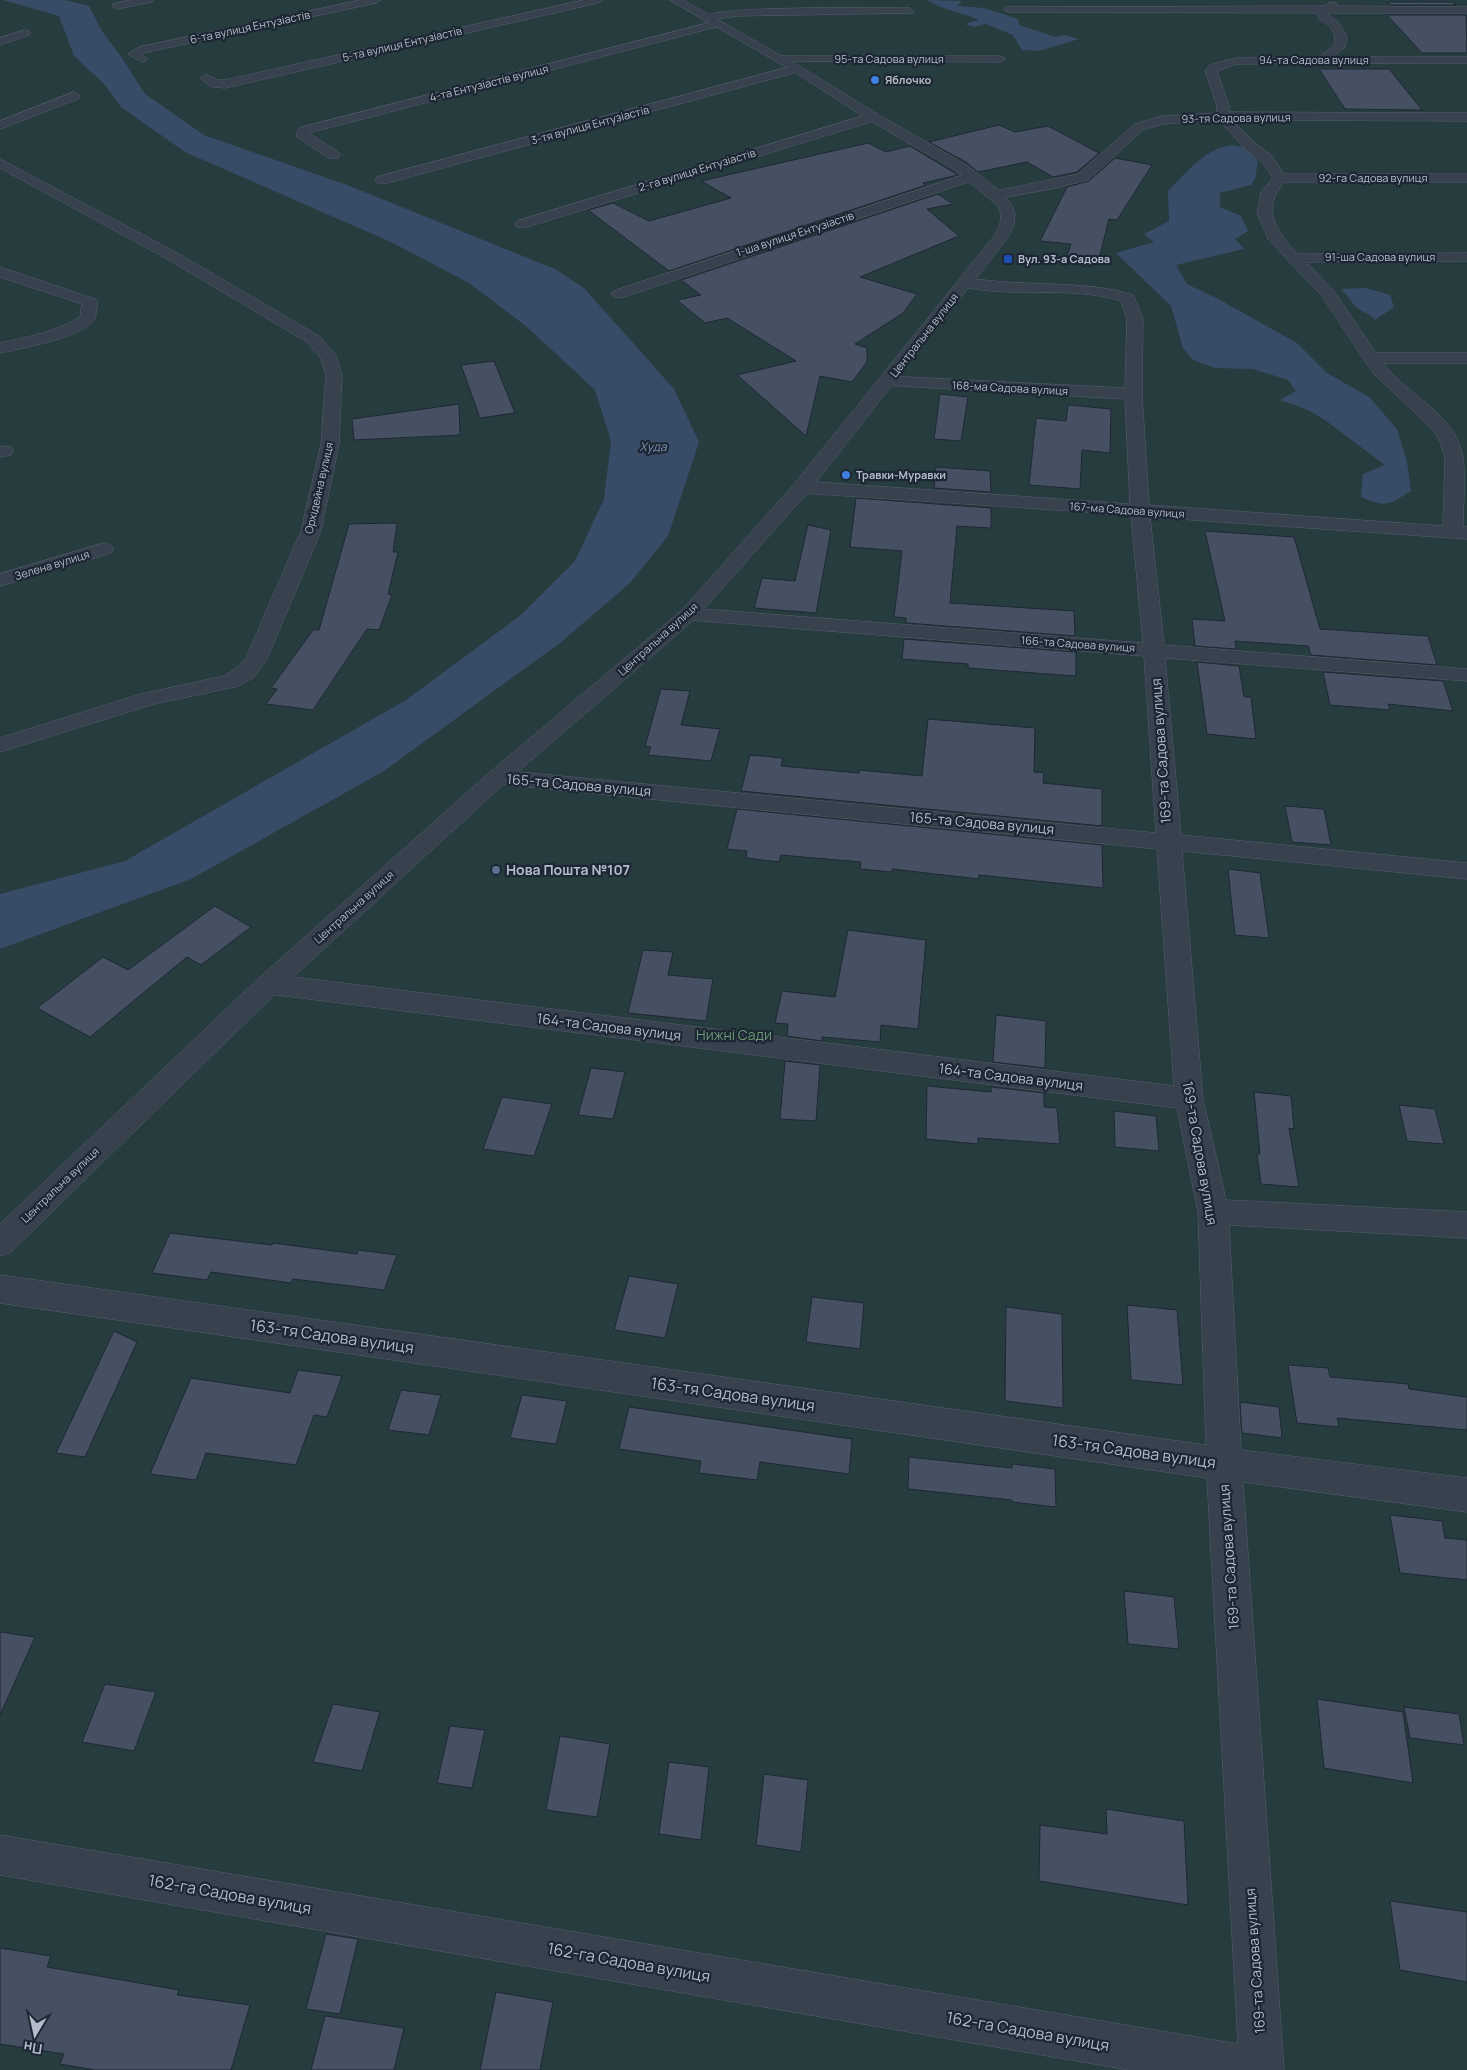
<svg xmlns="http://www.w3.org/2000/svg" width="1467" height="2070" viewBox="0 0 1467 2070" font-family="Manrope,sans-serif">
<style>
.green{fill:#263c3f}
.water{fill:#394c67}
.building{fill:#455162;stroke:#1f2835}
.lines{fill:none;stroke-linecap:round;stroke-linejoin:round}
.minor-casing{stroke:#565f6c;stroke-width:1}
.tertiary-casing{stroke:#565f6c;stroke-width:1}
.minor{fill:#38414e;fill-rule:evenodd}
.tertiary{fill:#38414e;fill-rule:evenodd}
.shop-dot{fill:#3f7fe0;stroke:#1d2633;stroke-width:2}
.transit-dot{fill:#1a4fb4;stroke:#1d2633;stroke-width:2}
.service-dot{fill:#5c6f8a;stroke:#1d2633;stroke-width:2}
.labels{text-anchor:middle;stroke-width:4.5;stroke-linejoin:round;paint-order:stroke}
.far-street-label{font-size:11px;fill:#b4bcc9;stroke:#1d2633}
.far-poi-label{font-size:11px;font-weight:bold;fill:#b4bcc9;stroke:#1d2633;text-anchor:start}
.far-water-label{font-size:12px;font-style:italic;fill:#7c92b1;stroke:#1d2633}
.street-label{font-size:14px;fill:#b4bcc9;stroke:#1d2633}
.poi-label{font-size:14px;font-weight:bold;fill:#b4bcc9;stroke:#1d2633;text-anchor:start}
.park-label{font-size:14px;fill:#6b9a76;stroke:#1d2633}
.near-street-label{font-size:16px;fill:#b4bcc9;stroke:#1d2633}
</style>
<rect width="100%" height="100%" fill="#242f3e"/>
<rect class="green" x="0" y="0" width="1467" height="2070"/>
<g class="water">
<path d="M3,0H65L89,6L102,31L122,58L145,94L204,135L347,185L555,269L584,288L674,389L699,442L668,536L630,583L560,643L384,771L191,879L0,949V894L125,861L406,700L521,615L575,561L604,499L611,441L595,390L527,327L469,283L391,242L185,152L121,107L104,84L74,56L59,16Z"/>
<path d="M927,0L962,1L957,6L984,8L1018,19L1019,25L1056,37L1064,35L1079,39L1039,51L1022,50L1013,35L985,24L974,27L965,24L979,20C962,12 942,10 927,0Z"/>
<path d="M1232,145L1247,148L1258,161L1255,179L1251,185L1220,193V207L1241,216L1248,231L1235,239L1244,249L1176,265L1187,284L1220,300L1297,343L1327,373L1369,397L1397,429L1407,462L1411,491C1388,505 1386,508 1361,497L1363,474L1385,465L1325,420L1308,410L1280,400L1296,391L1288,380L1253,369L1215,368L1193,360L1183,348L1171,306L1116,253L1154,242L1144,234L1169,221L1168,191C1187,172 1204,149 1232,145Z"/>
<path d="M1366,288L1390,295L1394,307L1375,320C1370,313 1364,313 1357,308C1353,305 1347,294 1341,289Z"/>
</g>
<g class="building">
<path d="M1388,2H1452L1456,5H1391Z"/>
<path d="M1387,15H1466L1467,53H1422Z"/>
<path d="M1319,69H1389L1422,110L1345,109Z"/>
<path d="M999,125L1015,132L1048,126L1099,153L1077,172L1053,177L1027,162L978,172L966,162L929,142Z"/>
<path d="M868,143L886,152L910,146L958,175L923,183L926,185L669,271L588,210L613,203L649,221L731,198L701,181Z"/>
<path d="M1115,158L1152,165L1117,220L1109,219L1099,259L1067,256L1071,244L1040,241L1067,187L1089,181Z"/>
<path d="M938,194L953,204L927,209L959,236L860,277L917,294L903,313L855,344L867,348V362L852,382L820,376L806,436L737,375L796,361L727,318L705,323L677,300L701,295L681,280Z"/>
<path d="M494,361L515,413L480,418L461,365Z"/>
<path d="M940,394L968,397L961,441L934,439Z"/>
<path d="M459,404L460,435L354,440L352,419Z"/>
<path d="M1068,405L1111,409L1110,453L1082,450L1080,489L1029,485L1036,418L1066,421Z"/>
<path d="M936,467L990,471L991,492L934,488Z"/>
<path d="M856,498L991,508V528L957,526L950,603L1074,611L1075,636L906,623V618L894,617L902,551L850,547Z"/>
<path d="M397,523L393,552H398L388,594L392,595L379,630L367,629L313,710L266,704L277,689L271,688L313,630H319L349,524Z"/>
<path d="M808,525L831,530L816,613L754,608L762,578L795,581Z"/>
<path d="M1205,531L1294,537L1320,629L1428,636L1437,665L1311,655L1308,646L1235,641L1236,649L1195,646L1192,619L1225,621Z"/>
<path d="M904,639L1076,652V676L968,668V664L902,659Z"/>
<path d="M1197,662L1239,666L1244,697H1251L1256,739L1207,734Z"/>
<path d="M1323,672L1443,681L1453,711L1388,704L1390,710L1330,705Z"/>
<path d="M661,689L690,691L681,725L720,729L711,761L648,755L651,747L645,746Z"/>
<path d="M928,719L1035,728L1034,772L1044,773L1043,783L1102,789V826L741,791L750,755L783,758L781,766L859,773V770L922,776Z"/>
<path d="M1285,806L1324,809L1331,845L1292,842Z"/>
<path d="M737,809L1102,845L1103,888L979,875V879L892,869V872L860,869L861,862L781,855L779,862L746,858L747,851L727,849Z"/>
<path d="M1228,869L1260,873L1269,938L1235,935Z"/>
<path d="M215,906L251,927L201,965L187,957L90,1037L37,1008L103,957L128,970Z"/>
<path d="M848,930L926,940L918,1029L881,1025L880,1042L822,1037V1041L787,1036L788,1024L775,1023L782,991L835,997Z"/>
<path d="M643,950L673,952L668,975L713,979L706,1021L628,1013Z"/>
<path d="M996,1015L1046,1021L1045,1068L993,1062Z"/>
<path d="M785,1061L820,1065L816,1121L780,1119Z"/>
<path d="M591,1068L625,1072L613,1119L578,1115Z"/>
<path d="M927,1086L991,1092V1087L1044,1093V1107L1057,1108L1060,1144L978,1138V1144L926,1139Z"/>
<path d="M1254,1092L1291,1096L1294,1129L1289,1128L1299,1187L1261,1184L1257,1154H1260Z"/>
<path d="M502,1097L552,1104L534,1156L483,1149Z"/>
<path d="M1399,1105L1435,1109L1444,1144L1407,1141Z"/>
<path d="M1114,1111L1156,1116L1159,1151L1115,1147Z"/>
<path d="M170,1233L272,1245L273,1243L357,1254L358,1250L397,1255L384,1290L293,1279L291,1283L211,1272L207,1280L152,1273Z"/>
<path d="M629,1276L678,1284L665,1338L614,1330Z"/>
<path d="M812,1297L864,1303L860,1349L806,1342Z"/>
<path d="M1127,1305L1177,1310L1183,1385L1131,1380Z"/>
<path d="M1006,1307L1062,1314L1063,1408L1005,1401Z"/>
<path d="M114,1331L137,1342L85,1457L56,1453Z"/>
<path d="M1288,1365L1328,1368L1330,1377L1408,1384L1409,1389L1467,1397V1430L1337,1418L1339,1427L1297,1423Z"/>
<path d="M298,1370L342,1376L327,1417L314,1415L296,1465L206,1453L196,1480L150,1474L191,1378L290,1393Z"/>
<path d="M401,1390L441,1395L429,1435L388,1430Z"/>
<path d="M522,1395L567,1401L556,1444L510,1438Z"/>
<path d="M1240,1402L1279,1407L1282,1438L1242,1433Z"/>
<path d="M629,1407L852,1439L849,1474L760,1462L757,1480L699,1473L701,1461L619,1449Z"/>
<path d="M909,1457L1012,1468V1464L1055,1469L1056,1507L1012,1502V1500L908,1489Z"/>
<path d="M1390,1515L1442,1521L1445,1538L1467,1540V1580L1400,1573Z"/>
<path d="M1124,1591L1174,1597L1179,1649L1128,1644Z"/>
<path d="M0,1632L35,1637L0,1715Z"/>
<path d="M105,1684L156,1692L134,1751L82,1742Z"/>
<path d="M1317,1699L1403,1712L1413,1783L1324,1768Z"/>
<path d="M333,1704L380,1712L362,1771L313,1762Z"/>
<path d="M1404,1707L1459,1714L1464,1745L1410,1738Z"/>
<path d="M450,1726L485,1730L472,1788L437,1783Z"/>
<path d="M560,1736L610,1744L597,1817L546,1810Z"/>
<path d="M669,1762L709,1767L701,1840L659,1834Z"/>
<path d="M764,1774L808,1780L801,1852L756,1845Z"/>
<path d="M1106,1809L1184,1821L1188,1905L1039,1881L1040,1825L1107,1834Z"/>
<path d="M1390,1901L1467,1912V1982L1400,1970Z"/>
<path d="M326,1934L358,1939L340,2014L306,2009Z"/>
<path d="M0,1948L51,1956L47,1967L179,1990L177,1995L250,2005L231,2070H95L60,2064L64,2054L0,2044Z"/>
<path d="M496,1992L553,2002L540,2070H480Z"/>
<path d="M325,2016L404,2028L394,2070H311Z"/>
</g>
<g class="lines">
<defs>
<g id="minor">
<path d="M131,0H153L152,2L117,9L112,6L113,4Z"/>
<path d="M361,0H381L376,3L143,53L141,54L148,59L142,62L128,54L139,47Z"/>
<path d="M584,0H603L598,3L225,88L212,87L200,78L206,74L218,80H225Z"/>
<path d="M1332,2L1336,3V6L1467,7V13H1330L1328,15L1338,22L1347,36L1345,47L1333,57H1467V63L1237,64L1217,71L1229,106V112L1467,113V121L1232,120L1255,143L1271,155L1284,174H1467V182H1284C1261,209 1276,232 1298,254L1467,253V261L1306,262L1333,290L1376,353H1467V363H1383C1407,395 1457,415 1463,458C1466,480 1463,505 1463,527H1467V539L1150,517L1164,645L1467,669V681L1165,658L1181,835L1467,863V879L1182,851L1203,1099L1226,1200L1467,1212V1238L1229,1225L1241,1450L1467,1478V1512L1243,1482L1284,2070H1129L0,1875V1835L1238,2044L1207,1478L0,1303V1275L1206,1445L1198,1212L1177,1108L269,994L260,991L256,984L260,977L269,974L1174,1086L1157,849L498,784L490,782L486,777L490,772L498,770L1156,833L1144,656L689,620L682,618L679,614L682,610L689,608L1143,643L1131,515L802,493L795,491L793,487L795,483L802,481L1130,504L1125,399L881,385L879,381L881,377L887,376L1125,388L1127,319L1121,301C1070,285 1011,299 960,286L957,283L960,280L965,278C985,280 1006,283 1027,283C1063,285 1099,284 1133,295L1143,319L1142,394L1149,505L1443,526L1445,458L1440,441L1432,429L1373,373L1322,296L1268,239L1257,213L1261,192L1273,178L1261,161L1245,149L1219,120L1163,124L1143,130L1088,180L1056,188L996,199L989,195L996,191L1078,174L1135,124L1162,116L1216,113L1217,106L1205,70L1212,64L1237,58L1318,57L1334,46L1335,36L1330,26L1319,19L1317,13L1009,12L1005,11L1004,9L1005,7L1324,6Z"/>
<path d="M909,8L914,11L913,13L736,16L705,21L700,18C712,5 880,8 909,8Z"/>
<path d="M716,21L721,24L720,26L309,133L338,152L340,155L338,158H328L296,136L299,128Z"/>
<path d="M25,30L29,31L31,33L29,35L0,45V38Z"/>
<path d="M778,56H1000L1006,59L1000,62L774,61L772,59Z"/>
<path d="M797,65L801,67L803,69L801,71L387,183H377L375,180L377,177Z"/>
<path d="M74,92L80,96L78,99L0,129V121Z"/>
<path d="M873,113L879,117L877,120L527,227H517L515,224L517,221Z"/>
<path d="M0,159L179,254L319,336L336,356L342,375L339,444L321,531L267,659L254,677L239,686L154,704L0,752V738L141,694L224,676L238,667L246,658L301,531L321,444L326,375L320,357L307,342L169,260L0,168Z"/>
<path d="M972,172L977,173L979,176L977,179L624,297H614L611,294L614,291Z"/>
<path d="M0,267L95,299L98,302L95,319C82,338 22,348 0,353V343C28,337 55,332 80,317L82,304L0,277Z"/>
<path d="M5,446L11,447L14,451L11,455L0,457V447Z"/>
<path d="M104,543L111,545L114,549L111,553L0,586V574Z"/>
</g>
<path id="tertiary" d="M670,0H683L801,67L877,114L965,164L1001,192L1011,204L1015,214L1014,224L1009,236L809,491L696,618L506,782L278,991L11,1252L0,1256V1224L260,977L490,772L682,610L795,483L995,235L1000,224L1001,214L997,205L955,170L869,120L793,71Z"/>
</defs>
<use href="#minor" class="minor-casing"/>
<use href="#tertiary" class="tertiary-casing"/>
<use href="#minor" class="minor"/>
<use href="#tertiary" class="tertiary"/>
</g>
<g class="shop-dot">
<circle cx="875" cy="80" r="5"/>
<circle cx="846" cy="475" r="5"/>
</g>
<rect class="transit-dot" x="1003" y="254" width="10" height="10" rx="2.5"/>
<circle class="service-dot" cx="496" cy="870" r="5"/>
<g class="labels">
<g class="far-street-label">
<text transform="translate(250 27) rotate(-12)" y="4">6-та вулиця Ентузіастів</text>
<text transform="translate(402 44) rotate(-13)" y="4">5-та вулиця Ентузіастів</text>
<text x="889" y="63">95-та Садова вулиця</text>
<text x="1314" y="64">94-та Садова вулиця</text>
<text transform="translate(489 83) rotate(-14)" y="4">4-та Ентузіастів вулиця</text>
<text transform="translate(1236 118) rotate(-1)" y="4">93-тя Садова вулиця</text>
<text transform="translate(590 125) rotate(-15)" y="4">3-тя вулиця Ентузіастів</text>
<text transform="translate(697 170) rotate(-17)" y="4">2-га вулиця Ентузіастів</text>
<text x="1373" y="182">92-га Садова вулиця</text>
<text transform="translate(795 234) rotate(-18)" y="4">1-ша вулиця Ентузіастів</text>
<text x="1380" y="261">91-ша Садова вулиця</text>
<text transform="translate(924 335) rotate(-52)" y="4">Центральна вулиця</text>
<text transform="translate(1010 388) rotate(3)" y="4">168-ма Садова вулиця</text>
<text transform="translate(319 488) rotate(-77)" y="4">Орхідейна вулиця</text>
<text transform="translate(1127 510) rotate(4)" y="4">167-ма Садова вулиця</text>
<text transform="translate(52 565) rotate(-17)" y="4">Зелена вулиця</text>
<text transform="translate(658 639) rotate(-42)" y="4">Центральна вулиця</text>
<text transform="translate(1078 644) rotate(4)" y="4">166-та Садова вулиця</text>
<text transform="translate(354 907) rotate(-42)" y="4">Центральна вулиця</text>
<text transform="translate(60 1185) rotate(-44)" y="4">Центральна вулиця</text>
</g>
<g class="far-poi-label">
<text x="885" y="84">Яблочко</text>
<text x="1018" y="263">Вул. 93-а Садова</text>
<text x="856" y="479">Травки-Муравки</text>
</g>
<g class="far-water-label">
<text x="653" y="451">Худа</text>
</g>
<g class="street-label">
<text transform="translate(1161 751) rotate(-94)" y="5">169-та Садова вулиця</text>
<text transform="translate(579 785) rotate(5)" y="5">165-та Садова вулиця</text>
<text transform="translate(982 823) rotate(5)" y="5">165-та Садова вулиця</text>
<text transform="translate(609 1027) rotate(7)" y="5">164-та Садова вулиця</text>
<text transform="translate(1011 1077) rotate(7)" y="5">164-та Садова вулиця</text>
<text transform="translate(1200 1153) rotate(80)" y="5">169-та Садова вулиця</text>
<text transform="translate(1229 1557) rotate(-94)" y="5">169-та Садова вулиця</text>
<text transform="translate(1255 1961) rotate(-94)" y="5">169-та Садова вулиця</text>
</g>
<g class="poi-label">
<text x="506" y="875">Нова Пошта №107</text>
</g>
<g class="park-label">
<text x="734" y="1040">Нижні Сади</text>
</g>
<g class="near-street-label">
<text transform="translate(332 1336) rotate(8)" y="6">163-тя Садова вулиця</text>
<text transform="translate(733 1394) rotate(8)" y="6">163-тя Садова вулиця</text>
<text transform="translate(1134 1451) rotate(8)" y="6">163-тя Садова вулиця</text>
<text transform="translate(230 1894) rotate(10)" y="6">162-га Садова вулиця</text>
<text transform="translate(629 1962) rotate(10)" y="6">162-га Садова вулиця</text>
<text transform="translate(1028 2031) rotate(10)" y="6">162-га Садова вулиця</text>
</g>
</g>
<g transform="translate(35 2035) rotate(189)" stroke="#1d2633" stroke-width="4" paint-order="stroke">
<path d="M0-4L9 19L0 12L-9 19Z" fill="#b4bcc9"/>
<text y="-8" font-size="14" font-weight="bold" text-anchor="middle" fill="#b4bcc9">Пн</text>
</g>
</svg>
